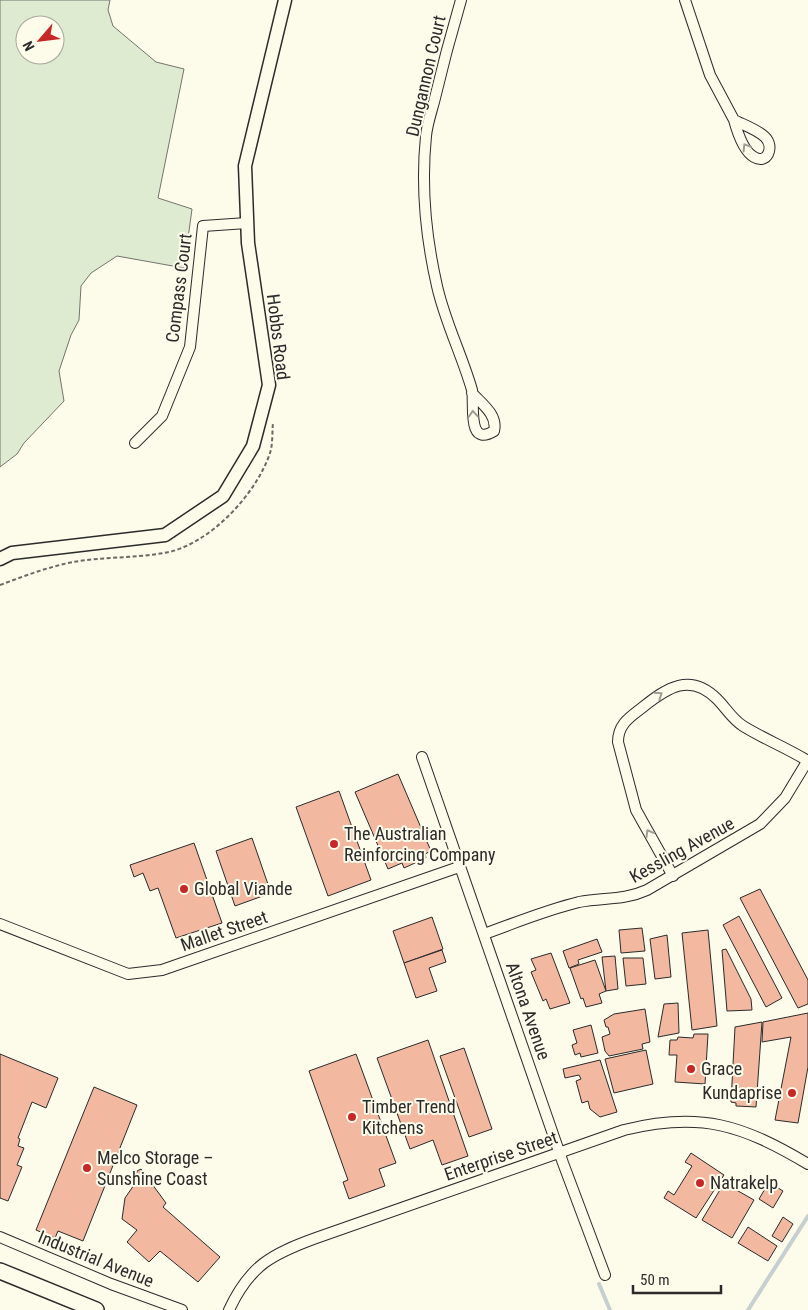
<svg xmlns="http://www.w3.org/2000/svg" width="808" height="1310" viewBox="0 0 808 1310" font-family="'Roboto Condensed',sans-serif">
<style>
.green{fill:#deebd1;stroke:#74746e;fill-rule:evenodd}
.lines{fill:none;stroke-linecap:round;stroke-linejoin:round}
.stream{stroke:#c7d0d0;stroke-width:4}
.building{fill:#f2b8a0;stroke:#2b2b2b}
.minor-casing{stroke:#2b2b2b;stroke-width:12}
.tertiary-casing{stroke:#2b2b2b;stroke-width:15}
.secondary-casing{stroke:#2b2b2b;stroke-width:18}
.path{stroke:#6a6964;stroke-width:2;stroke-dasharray:4 2.5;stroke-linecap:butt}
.minor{stroke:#fdfbea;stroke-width:10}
.tertiary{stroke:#fdfbea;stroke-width:12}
.secondary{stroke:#fdfbea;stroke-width:15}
.oneway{stroke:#9e9d94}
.poi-dot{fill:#c62828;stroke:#fdfbea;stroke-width:2}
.labels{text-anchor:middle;stroke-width:4;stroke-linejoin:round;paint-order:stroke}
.street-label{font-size:18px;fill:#2b2b2b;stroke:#fdfbea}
.poi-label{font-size:18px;fill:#2b2b2b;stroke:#fdfbea;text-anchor:start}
</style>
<rect width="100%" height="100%" fill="#fdfbea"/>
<path class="green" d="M0,0H110L108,10L113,26L156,62L184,69L158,198L192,209L184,268L117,256L91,273L81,286L79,320L71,335L59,371L64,401L24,443L17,454L0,467ZM25,25H55V55H25Z"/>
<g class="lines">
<g class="stream">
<path d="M599,1284L610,1310"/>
<path d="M748,1310L808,1216"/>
</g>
</g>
<g class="building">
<path d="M398,774L431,851L425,854L426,858L404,868L402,863L388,869L355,792Z"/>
<path d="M339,791L371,880L328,896L296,807Z"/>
<path d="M252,838L271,893L235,906L216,851Z"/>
<path d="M194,843L222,923L176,938L158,888L150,891L143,873L134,877L130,865Z"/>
<path d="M760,889L808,980V1004L798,1008L740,898Z"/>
<path d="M739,916L782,998L766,1007L723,925Z"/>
<path d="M432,917L443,949L404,963L393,931Z"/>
<path d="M642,928L645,951L621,953L619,930Z"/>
<path d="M708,930L717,1026L692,1030L682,933Z"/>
<path d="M667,935L671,977L655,979L650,939Z"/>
<path d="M597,939L602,952L578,960L579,964L569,968L563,951Z"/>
<path d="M726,949L751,999L752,1010L727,1011L722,950Z"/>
<path d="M442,950L446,962L429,968L437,991L416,998L404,963Z"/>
<path d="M551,953L570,1003L550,1009L546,999L543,1001L531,972L536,970L531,959Z"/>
<path d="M615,956L618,989L606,991L602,957Z"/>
<path d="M623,958H643L646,984L626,986Z"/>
<path d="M595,960L606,991L599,994L602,1003L586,1007L583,998L581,999L570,968Z"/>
<path d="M678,1003L679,1033L658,1037L664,1004Z"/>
<path d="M645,1009L650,1042L642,1044L643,1049L609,1056L605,1051L602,1037L610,1034L608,1027H606L604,1020L614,1014Z"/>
<path d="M808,1013V1067L798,1123L775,1120L791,1037L762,1042L763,1022Z"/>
<path d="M762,1022L756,1107L736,1106V1103L731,1102L735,1027Z"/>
<path d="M591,1025L598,1053L581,1057L580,1053L575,1055L572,1045L577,1043L573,1030Z"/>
<path d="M694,1034H708L705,1084L675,1082L677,1055H669L670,1040H677L678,1037L693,1038Z"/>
<path d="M428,1040L468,1156L442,1165L433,1140L410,1149L377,1058Z"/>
<path d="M464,1048L492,1129L469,1137L440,1056Z"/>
<path d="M646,1050L653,1084L614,1093L605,1059Z"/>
<path d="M0,1054L58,1078L46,1108L32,1102L18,1138L20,1139L18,1146L24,1148L17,1165L22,1167L8,1201L0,1198Z"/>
<path d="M356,1054L396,1163L379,1169L385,1186L349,1199L343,1182L348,1180L309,1071Z"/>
<path d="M600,1060L617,1112L600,1117L590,1109L588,1101L582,1103L576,1081L581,1079L579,1075L565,1078L563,1069Z"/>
<path d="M94,1087L137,1105L83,1241L58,1231L55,1238L36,1230Z"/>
<path d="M691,1153L724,1175L696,1218L664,1198L668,1191L674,1195L692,1166L685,1162Z"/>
<path d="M141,1169L166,1203L163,1207L220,1257L198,1282L160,1251L149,1262L127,1242L137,1230L122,1219L125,1198L134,1185L137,1171Z"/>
<path d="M769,1182L783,1191L773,1208L759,1199Z"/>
<path d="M724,1183L754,1200L732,1238L702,1220Z"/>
<path d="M783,1217L793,1224L782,1242L772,1236Z"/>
<path d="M748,1227L777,1246L768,1261L738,1243Z"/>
</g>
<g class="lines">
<defs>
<g id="minor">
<path d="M461,0C451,34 442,68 434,102C431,113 427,125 426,136C421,185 426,238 437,286C445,322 462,355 472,390C475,402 466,448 494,431C498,415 482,404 472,393"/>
<path d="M685,0L710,75L734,120C737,131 743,151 754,157C767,165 775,147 765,137C758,130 744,125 734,120"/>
<path d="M135,443L162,416L190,347L203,226L247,223"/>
<path d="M422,757L563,1163L605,1275"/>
<path d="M673,876L636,810L618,742C618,724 630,717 643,707C667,688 690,672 717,699C726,708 732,719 743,726C764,739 787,748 808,761"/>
<path d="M0,924L128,974L162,970L459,867"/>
<path d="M484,934C515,923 546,910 579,902C603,897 623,901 647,890L760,824L785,798L808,760"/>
<path d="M0,1237L111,1284L182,1310"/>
<path d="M229,1310C250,1265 272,1254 316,1238L624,1130C701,1111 742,1125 808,1164"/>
</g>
<path id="tertiary" d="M0,559L12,553L165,535L223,496L253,446L269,385L248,243L245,166L285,0"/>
<path id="secondary" d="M0,1271L96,1310"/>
</defs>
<use href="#minor" class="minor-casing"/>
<use href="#tertiary" class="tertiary-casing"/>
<use href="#secondary" class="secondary-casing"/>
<path class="path" d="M0,585C24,576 48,567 73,562C102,557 134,558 164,553C208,546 256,495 270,453C273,444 272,432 273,423"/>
<use href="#minor" class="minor"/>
<use href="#tertiary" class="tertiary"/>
<use href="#secondary" class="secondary"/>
</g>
<defs><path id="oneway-chevron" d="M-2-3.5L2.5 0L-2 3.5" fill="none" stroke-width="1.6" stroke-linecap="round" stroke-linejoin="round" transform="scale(1.25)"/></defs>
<g class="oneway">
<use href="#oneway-chevron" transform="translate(746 147) rotate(-122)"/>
<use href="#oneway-chevron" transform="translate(473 414) rotate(-94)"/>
<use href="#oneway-chevron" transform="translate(659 695) rotate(-34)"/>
<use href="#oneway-chevron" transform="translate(649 833) rotate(-119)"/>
</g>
<g class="poi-dot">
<circle cx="334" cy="844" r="5"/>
<circle cx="184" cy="889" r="5"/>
<circle cx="691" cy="1069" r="5"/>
<circle cx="792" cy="1093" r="5"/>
<circle cx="352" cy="1117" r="5"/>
<circle cx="87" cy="1168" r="5"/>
<circle cx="700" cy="1183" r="5"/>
</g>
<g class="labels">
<g class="street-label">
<text transform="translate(426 76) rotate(-77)" y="6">Dungannon Court</text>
<text transform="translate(179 288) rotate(-83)" y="6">Compass Court</text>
<text transform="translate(278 337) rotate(83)" y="6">Hobbs Road</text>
<text transform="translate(682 850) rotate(-29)" y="6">Kessling Avenue</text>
<text transform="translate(224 931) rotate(-19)" y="6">Mallet Street</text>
<text transform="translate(528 1011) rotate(71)" y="6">Altona Avenue</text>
<text transform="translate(501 1156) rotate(-19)" y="6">Enterprise Street</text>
<text transform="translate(96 1259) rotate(22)" y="6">Industrial Avenue</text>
</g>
<g class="poi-label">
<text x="344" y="840">The Australian<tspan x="344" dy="21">Reinforcing Company</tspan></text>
<text x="194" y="895">Global Viande</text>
<text x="701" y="1075">Grace</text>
<text x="782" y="1099" text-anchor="end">Kundaprise</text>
<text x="362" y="1113">Timber Trend<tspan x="362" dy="21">Kitchens</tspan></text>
<text x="97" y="1164">Melco Storage –<tspan x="97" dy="21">Sunshine Coast</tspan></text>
<text x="710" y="1189">Natrakelp</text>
</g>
</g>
<g transform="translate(40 40) rotate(242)"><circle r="24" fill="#fdfbea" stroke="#a9a89e"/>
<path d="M0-4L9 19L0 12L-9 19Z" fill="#c62828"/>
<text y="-8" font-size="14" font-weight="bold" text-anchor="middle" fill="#2b2b2b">N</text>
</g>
<path d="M633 1285v8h88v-8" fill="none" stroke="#2b2b2b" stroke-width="2.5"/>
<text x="640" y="1285" font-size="15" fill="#2b2b2b" stroke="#fdfbea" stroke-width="4" paint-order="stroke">50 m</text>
</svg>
